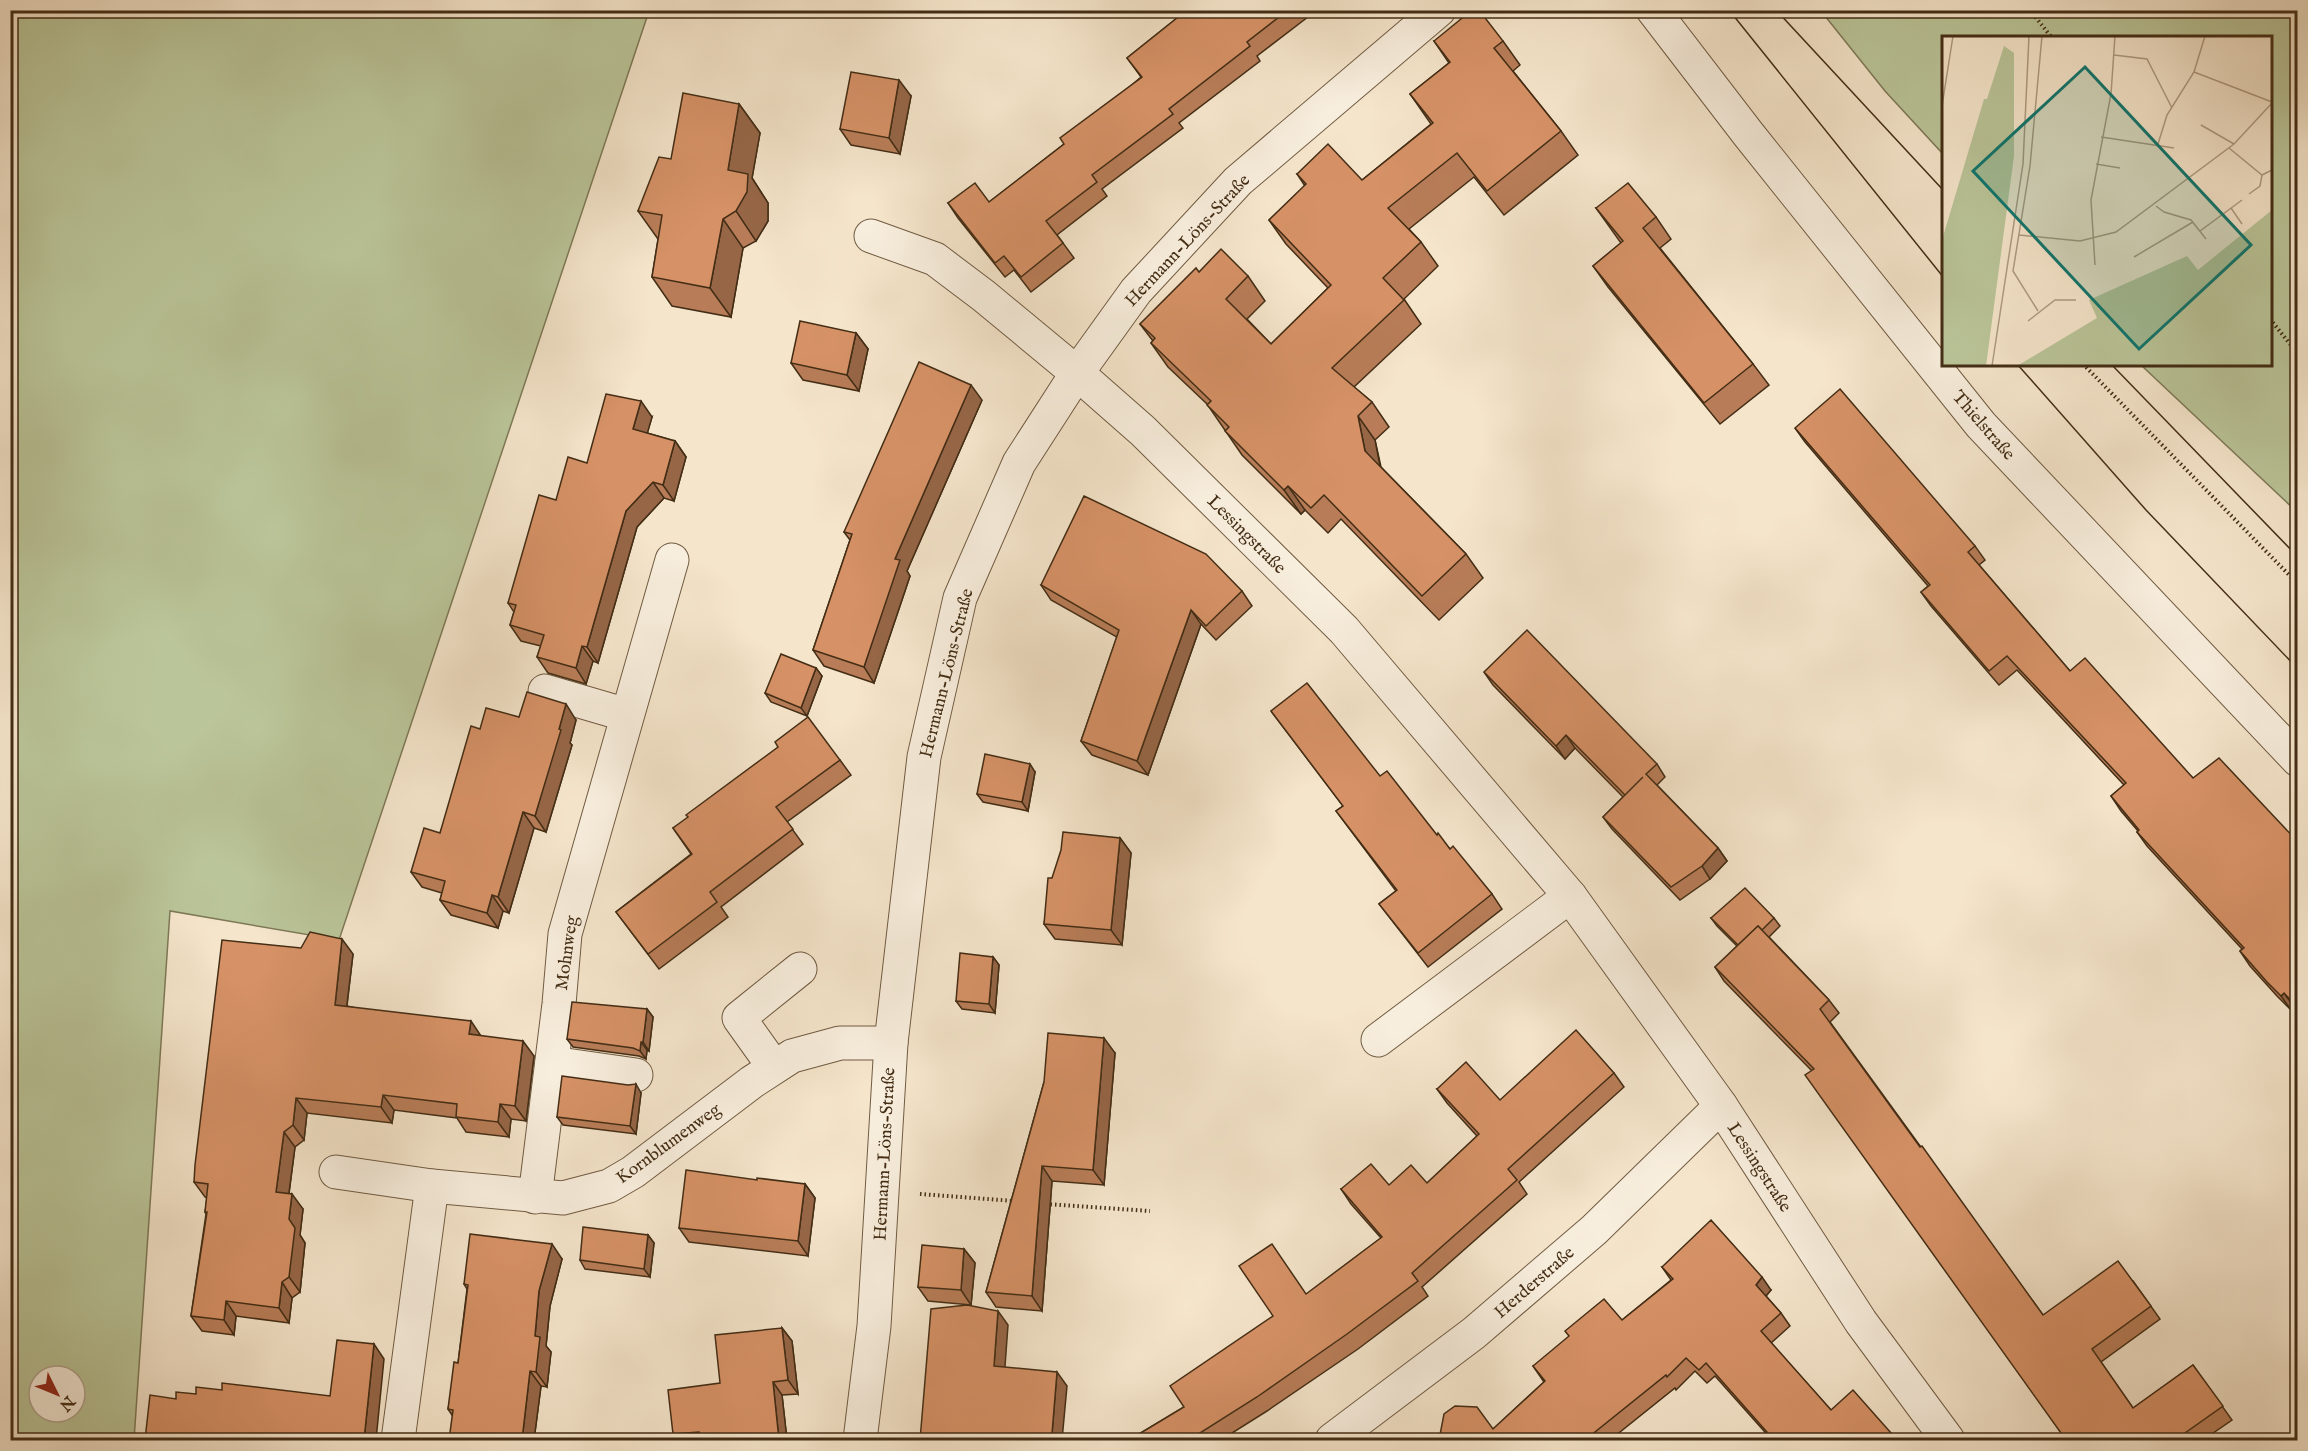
<svg xmlns="http://www.w3.org/2000/svg" width="2308" height="1451" viewBox="0 0 2308 1451" font-family="'IM FELL English',serif">
<style>
.green{fill:#bac599;stroke:#7e7957;stroke-width:1.5;fill-rule:evenodd}
.lines{fill:none;stroke-linecap:round;stroke-linejoin:round}
.minor-casing{stroke:#705b42;stroke-width:35}
.path{stroke:#432d15;stroke-width:4;stroke-dasharray:1.5 3;stroke-linecap:butt}
.minor{stroke:#f8eedd;stroke-width:33}
.tram{stroke:#432d15;stroke-width:1.5}
.wall{fill:#b87d58;stroke:#432d15;stroke-width:1.5}
.shaded-wall{fill:#966647;stroke:#432d15;stroke-width:1.5}
.building{fill:#d69166;stroke:#432d15;stroke-width:1.5}
.labels{text-anchor:middle;stroke-width:5;stroke-linejoin:round;paint-order:stroke}
.street-label{font-size:18px;fill:#432d15;stroke:#f8eedd}
.inset-road{fill:none;stroke:#ae9b82;stroke-width:1.5}
.view{fill:#0f766e;fill-opacity:0.15;stroke:#0f766e;stroke-width:3}
.inset-edge{fill:none;stroke:#432d15;stroke-width:3}
</style>
<rect width="100%" height="100%" fill="#f5e5cb"/>
<filter id="stains"><feTurbulence type="fractalNoise" baseFrequency=".00333" numOctaves="4"/><feColorMatrix values="0 0 0 0 .2 0 0 0 0 .09 0 0 0 0 .02 0 0 0 .5 -.17"/></filter>
<radialGradient id="worn" r=".72"><stop offset=".6" stop-color="#630" stop-opacity="0"/><stop offset="1" stop-color="#630" stop-opacity=".3"/></radialGradient>
<g class="green">
<path d="M10,11H649L339,940L170,911L134,1440H11ZM39,1376H75V1412H39Z"/>
<path d="M1821,11H2297V512L2141,365L2270,364V38H1944L1943,154L1885,91Z"/>
</g>
<g class="lines">
<defs>
<g id="minor">
<path d="M1653,10L1749,135L1981,425L2298,760"/>
<path d="M871,236L935,259L984,296L1077,373L1143,431L1344,630L1570,896L1721,1106L1861,1322L1948,1440"/>
<path d="M545,691L627,715"/>
<path d="M1378,1040L1570,896"/>
<path d="M552,1063L636,1075"/>
<path d="M774,1067L739,1018L800,969"/>
<path d="M336,1172L432,1186L563,1198L609,1186L633,1172L752,1082L792,1056L840,1043H891"/>
<path d="M535,1197L559,1004L565,934L672,560"/>
<path d="M398,1440L432,1186"/>
<path d="M860,1440L874,1326L891,1043L924,757L960,598L1019,463L1077,373L1136,291L1238,181L1439,10"/>
<path d="M1332,1440L1474,1333L1594,1230L1721,1106"/>
</g>
</defs>
<use href="#minor" class="minor-casing"/>
<g class="path">
<path d="M2030,10L2052,38"/>
<path d="M2270,319L2298,354"/>
<path d="M2083,364L2298,584"/>
<path d="M920,1194L1014,1201"/>
<path d="M1046,1204L1150,1211"/>
</g>
<use href="#minor" class="minor"/>
<g class="tram">
<path d="M1729,10L1944,278"/>
<path d="M1776,10L1944,191"/>
<path d="M2017,364L2146,510L2298,669"/>
<path d="M2111,364L2298,557"/>
</g>
</g>
<g class="wall">
<path d="M1187,10H1317L1257,56L1260,61L1179,123L1183,128L1102,189L1107,196L1057,235L1074,258L1031,292L1014,270L1005,277L958,218L948,203L989,202L1064,144L1141,77L1127,58Z"/>
<path d="M1434,41H1503L1520,65L1513,71L1561,131L1578,155L1504,215L1474,177L1409,229L1421,242L1438,266L1404,299L1421,324L1354,387L1372,402L1389,427L1375,440L1381,467L1466,554L1483,578L1439,620L1341,519L1328,533L1305,510L1301,514L1242,455L1207,404L1168,367L1151,343L1153,341L1140,324L1199,272L1248,276L1265,301L1247,319L1271,344L1328,288L1286,244L1269,220L1305,186L1297,174L1362,180L1431,124L1410,94L1449,63Z"/>
<path d="M911,96L900,154L851,145L840,129Z"/>
<path d="M739,104L760,133L752,178L768,203V221L756,241L743,248L731,317L672,306L652,277L658,239L638,211L671,159Z"/>
<path d="M1596,208L1656,217L1671,239L1660,248L1753,364L1769,385L1720,424L1608,287L1593,266L1621,243Z"/>
<path d="M856,333L868,349L859,391L803,380L791,363Z"/>
<path d="M982,400L907,571L910,576L874,683L824,666L813,650L850,540L844,532Z"/>
<path d="M652,417L647,433L675,441L686,457L674,501L664,498L637,527L598,663L593,661L586,684L548,673L537,657L541,646L521,641L510,625L514,612L508,603L556,500Z"/>
<path d="M1795,428L1975,546L1985,560L1979,565L2070,671L2193,778L2298,842V1011L2294,1007L2291,1010L2277,996L2250,966L2240,951L2242,949L2147,846L2137,832L2138,831L2121,811L2111,796L2124,785L2017,670L1999,685L1931,606L1921,592L1928,586L1805,442Z"/>
<path d="M1041,585L1242,591L1252,606L1216,640L1201,624L1148,775L1092,755L1081,741L1117,637L1051,600Z"/>
<path d="M816,668L822,676L807,716L771,702L765,693Z"/>
<path d="M1484,672L1657,764L1665,777L1657,785L1718,848L1727,861L1710,879L1680,900L1612,829L1603,817L1623,797L1575,748L1565,759L1493,685Z"/>
<path d="M1271,711L1380,776L1450,849L1492,894L1502,909L1428,967L1379,904L1396,891L1336,811L1343,806Z"/>
<path d="M519,717L576,720L570,743L572,745L546,832L534,828L509,913L503,911L498,928L451,915L440,900L442,893L422,887L411,872L440,833L480,729Z"/>
<path d="M840,760L851,775L787,822L803,844L721,907L728,917L659,969L616,912L691,854L673,828Z"/>
<path d="M1035,772L1028,811L983,802L977,794Z"/>
<path d="M1120,838L1131,853L1122,945L1055,939L1044,924L1052,878Z"/>
<path d="M1711,918H1774L1780,926L1769,937L1829,1000L1839,1013L1830,1022L2043,1315L2133,1281L2160,1319L2101,1362L2133,1408L2193,1365L2232,1420L2203,1440H2066L1812,1071L1724,981L1715,967L1737,946L1717,926Z"/>
<path d="M353,954L347,1006L481,1036L534,1056L526,1121L511,1119L509,1137L466,1132L457,1118L394,1110L392,1123L307,1113L304,1140L295,1147L289,1194L303,1209L300,1235L305,1243L300,1292L292,1298L289,1323L236,1316L234,1335L202,1331L191,1316L206,1214L205,1212L207,1198L205,1197L194,1182Z"/>
<path d="M993,957L999,965L995,1013L962,1009L956,1001Z"/>
<path d="M647,1009L653,1017L649,1051L647,1050L646,1059L639,1056L573,1047L567,1039Z"/>
<path d="M1115,1053L1104,1185L1052,1181L1042,1311L996,1307L986,1292L1044,1082Z"/>
<path d="M1614,1073L1624,1087L1519,1182L1527,1194L1422,1287L1428,1296L1358,1349L1267,1411L1221,1440H1129L1184,1407L1307,1294L1381,1238L1351,1204L1341,1189L1389,1185L1427,1183L1477,1136L1447,1103L1437,1089L1500,1100Z"/>
<path d="M641,1093L636,1134L563,1125L557,1117Z"/>
<path d="M805,1184L815,1198L808,1256L689,1242L679,1228Z"/>
<path d="M648,1235L654,1243L650,1277L585,1269L580,1260Z"/>
<path d="M964,1249L975,1263L971,1305L928,1301L918,1287Z"/>
<path d="M562,1259L550,1306L546,1346L551,1352L547,1387L541,1386L534,1440L452,1415L448,1409L458,1363L467,1289L464,1284Z"/>
<path d="M1662,1267L1771,1290L1766,1296L1781,1313L1790,1326L1771,1343L1831,1410L1891,1433L1896,1440H1772L1715,1376L1707,1383L1695,1371L1676,1390L1675,1388L1610,1440H1439L1493,1429L1544,1382L1533,1366L1622,1320L1671,1280Z"/>
<path d="M782,1328L792,1341L798,1394L782,1395L787,1440H677L673,1434L720,1383Z"/>
</g>
<g class="shaded-wall">
<path d="M899,80L911,96L900,154L889,138Z"/>
<path d="M739,104L760,133L752,178L768,203V221L756,241L736,211L728,170Z"/>
<path d="M723,219L743,248L731,317L710,288Z"/>
<path d="M856,333L868,349L859,391L847,375Z"/>
<path d="M971,385L982,400L907,571L910,576L874,683L864,667L895,559Z"/>
<path d="M641,401L652,417L644,445L633,429Z"/>
<path d="M1358,416L1375,440L1382,476L1365,451Z"/>
<path d="M675,441L686,457L674,501L663,485Z"/>
<path d="M653,482L664,498L637,527L598,663L587,647L626,511Z"/>
<path d="M1288,486L1305,510L1301,514L1284,490Z"/>
<path d="M1191,610L1201,624L1148,775L1137,761Z"/>
<path d="M582,646L593,661L586,684L576,668Z"/>
<path d="M816,668L822,676L807,716L801,708Z"/>
<path d="M566,704L576,720L570,743L572,745L546,832L535,816Z"/>
<path d="M1566,735L1575,748L1565,759L1556,746Z"/>
<path d="M1030,764L1035,772L1028,811L1022,802Z"/>
<path d="M523,812L534,828L509,913L498,897Z"/>
<path d="M1120,838L1131,853L1122,945L1111,930Z"/>
<path d="M1718,848L1727,861L1710,879L1702,866Z"/>
<path d="M492,895L503,911L498,928L487,913Z"/>
<path d="M342,939L353,954L345,1020L335,1005Z"/>
<path d="M993,957L999,965L995,1013L989,1004Z"/>
<path d="M2284,993L2294,1007L2291,1010L2281,996Z"/>
<path d="M647,1009L653,1017L649,1051L643,1042Z"/>
<path d="M471,1021L481,1036L469,1034Z"/>
<path d="M1104,1038L1115,1053L1104,1185L1093,1170Z"/>
<path d="M523,1041L534,1056L526,1121L515,1106Z"/>
<path d="M641,1042L647,1050L646,1059L640,1051Z"/>
<path d="M636,1084L641,1093L636,1134L630,1126Z"/>
<path d="M383,1095L394,1110L392,1123L381,1107Z"/>
<path d="M296,1098L307,1113L304,1140L293,1125Z"/>
<path d="M500,1104L511,1119L509,1137L498,1122Z"/>
<path d="M284,1132L295,1147L287,1207L276,1192Z"/>
<path d="M1042,1166L1052,1181L1042,1311L1032,1296Z"/>
<path d="M805,1184L815,1198L808,1256L798,1241Z"/>
<path d="M292,1194L303,1209L300,1235L305,1243L300,1292L289,1277V1219Z"/>
<path d="M648,1235L654,1243L650,1277L644,1269Z"/>
<path d="M552,1244L562,1259L550,1306L546,1346L551,1352L547,1387L536,1372L535,1336L539,1291Z"/>
<path d="M964,1249L975,1263L971,1305L961,1290Z"/>
<path d="M1762,1277L1771,1290L1765,1297L1756,1285Z"/>
<path d="M282,1282L292,1298L289,1323L279,1308Z"/>
<path d="M226,1301L236,1316L234,1335L224,1320Z"/>
<path d="M998,1311L1008,1325L1004,1380L994,1366Z"/>
<path d="M782,1328L792,1341L798,1394L788,1380Z"/>
<path d="M374,1344L384,1359L376,1440H364Z"/>
<path d="M530,1371L541,1386L534,1440H522Z"/>
<path d="M1057,1372L1067,1386L1062,1440L1052,1434Z"/>
<path d="M773,1382L782,1395L787,1440H779Z"/>
</g>
<g class="building">
<path d="M1187,10H1288L1247,42L1250,46L1169,109L1173,114L1092,175L1097,182L1046,221L1063,243L1021,277L1004,256L995,263L948,203L975,183L989,202L1064,144L1060,138L1142,77L1127,58Z"/>
<path d="M1472,10H1479L1503,41L1494,48L1561,131L1487,191L1457,153L1388,208L1421,242L1383,278L1404,300L1332,368L1372,402L1358,416L1365,451L1466,554L1422,596L1324,495L1311,508L1288,486L1284,490L1225,431L1229,427L1207,405L1211,401L1151,343L1155,338L1140,324L1196,268L1199,272L1221,249L1248,276L1226,299L1271,344L1331,285L1269,220L1306,184L1297,174L1328,144L1362,180L1433,123L1410,94L1450,62L1434,41Z"/>
<path d="M851,72L899,80L889,138L840,129Z"/>
<path d="M683,93L739,104L728,170L748,174L747,192L736,211L723,219L710,288L652,277L662,215L638,211L659,157L671,159Z"/>
<path d="M1628,183L1656,217L1643,228L1753,364L1704,403L1593,266L1623,241L1596,208Z"/>
<path d="M800,321L856,333L847,375L791,363Z"/>
<path d="M919,362L971,385L895,559L900,560L864,667L813,650L852,534L844,532Z"/>
<path d="M1840,389L1975,546L1968,552L2070,671L2085,658L2193,778L2219,758L2298,842V1005L2296,1006L2284,993L2281,996L2267,982L2240,951L2244,948L2137,832L2139,830L2111,796L2126,783L2007,656L1989,671L1921,592L1930,585L1795,428Z"/>
<path d="M606,394L641,401L633,429L675,441L663,485L653,482L626,511L587,647L582,646L576,668L537,657L544,635L510,625L516,605L508,603L539,495L556,500L568,457L587,463Z"/>
<path d="M1084,496L1206,554L1242,591L1206,626L1191,610L1137,761L1081,741L1119,630L1041,585Z"/>
<path d="M1527,630L1657,764L1646,774L1718,848L1702,866L1671,887L1603,817L1643,777L1625,795L1566,735L1556,746L1484,672Z"/>
<path d="M781,654L816,668L801,708L765,693Z"/>
<path d="M1307,683L1380,776L1387,771L1437,835L1438,833L1450,849L1453,846L1492,894L1418,953L1379,904L1397,890L1336,811L1343,806L1271,711Z"/>
<path d="M527,692L566,704L559,729L561,730L535,816L523,812L498,897L492,895L487,913L440,900L445,881L411,872L424,828L440,833L471,726L480,729L486,708L519,717Z"/>
<path d="M808,717L840,760L776,807L793,829L710,892L717,902L648,954L616,912L692,854L673,828L688,817L686,815L778,747L775,742Z"/>
<path d="M985,754L1030,764L1022,802L977,794Z"/>
<path d="M1063,832L1120,838L1111,930L1044,924L1048,878H1052L1061,850Z"/>
<path d="M1745,888L1774,918L1762,930L1758,926L1738,945L1711,918Z"/>
<path d="M1758,926L1829,1000L1820,1009L1920,1147L1922,1146L2043,1315L2118,1261L2151,1306L2092,1349L2133,1408L2193,1365L2223,1406L2175,1440H2066L1805,1075L1814,1069L1715,967Z"/>
<path d="M310,932L342,939L335,1005L471,1021L469,1034L523,1041L515,1106L500,1104L498,1122L456,1117L457,1104L383,1095L381,1107L296,1098L293,1125L284,1132L276,1192L292,1194L289,1219L295,1228L289,1277L282,1282L279,1308L226,1301L224,1320L191,1316L207,1212H205L208,1184L194,1182L195,1165L222,940L301,948Z"/>
<path d="M960,953L993,957L989,1004L956,1001Z"/>
<path d="M572,1002L647,1009L643,1042H641L640,1051L633,1048L567,1039Z"/>
<path d="M1576,1030L1614,1073L1508,1169L1517,1180L1412,1273L1418,1281L1347,1334L1257,1397L1189,1440H1129L1184,1407L1170,1386L1273,1316L1239,1266L1272,1244L1306,1294L1382,1237L1341,1189L1371,1164L1389,1185L1411,1165L1427,1183L1479,1134L1437,1089L1466,1062L1500,1100Z"/>
<path d="M1048,1033L1104,1038L1093,1170L1042,1166L1032,1296L986,1292L1044,1082Z"/>
<path d="M562,1076L628,1085L636,1084L630,1126L557,1117Z"/>
<path d="M686,1170L757,1180V1178L805,1184L798,1241L679,1228Z"/>
<path d="M1711,1220L1762,1277L1756,1285L1781,1313L1761,1331L1831,1410L1853,1390L1891,1433L1883,1440H1774L1706,1363L1699,1370L1686,1358L1667,1377L1666,1375L1585,1440H1439L1444,1414L1455,1406L1477,1407L1493,1429L1545,1381L1533,1366L1569,1336L1565,1331L1604,1299L1622,1320L1673,1279L1662,1267Z"/>
<path d="M583,1227L648,1235L644,1269L580,1260Z"/>
<path d="M470,1234L552,1244L539,1291L535,1336L540,1337L536,1372L530,1371L522,1440H449L453,1410L448,1409L454,1362L458,1363L468,1285L464,1284Z"/>
<path d="M922,1245L964,1249L961,1290L918,1287Z"/>
<path d="M967,1305L998,1311L994,1366L1057,1372L1052,1434L1119,1440H920L931,1309Z"/>
<path d="M782,1328L788,1380L773,1382L779,1440H700L699,1432L673,1434L668,1390L720,1383L715,1335Z"/>
<path d="M337,1340L374,1344L364,1440H145L150,1395L176,1399V1392L196,1394V1387L222,1390V1383L330,1396Z"/>
</g>
<g class="labels">
<g class="street-label">
<text transform="translate(1187 240) rotate(-47)" y="6">Hermann-Löns-Straße</text>
<text transform="translate(1984 425) rotate(49)" y="6">Thielstraße</text>
<text transform="translate(1247 534) rotate(45)" y="6">Lessingstraße</text>
<text transform="translate(946 673) rotate(-76)" y="6">Hermann-Löns-Straße</text>
<text transform="translate(566 953) rotate(-82)" y="6">Mohnweg</text>
<text transform="translate(668 1143) rotate(-36)" y="6">Kornblumenweg</text>
<text transform="translate(884 1154) rotate(-87)" y="6">Hermann-Löns-Straße</text>
<text transform="translate(1760 1167) rotate(57)" y="6">Lessingstraße</text>
<text transform="translate(1534 1282) rotate(-41)" y="6">Herderstraße</text>
</g>
</g>
<g transform="translate(1942 36)">
<rect width="330" height="330" fill="#f5e5cb"/>
<path d="M62,10L72,17V120L44,330H0V204L42,63H45ZM330,174V330H75L155,282L147,264L245,220L256,234Z" fill="#bac599"/>
<path class="inset-road" d="M172,19L205,23L230,72M252,36L330,66M0,70L11,0M259,89L292,108M159,101L232,112M216,108L225,79L252,36L263,0M287,112L320,139L330,134M154,128L178,132M307,158L318,150L320,139M214,170L222,176L249,184L264,203M289,172L300,188M258,195L300,164M77,199L138,205L174,196L292,108L330,67M192,221L251,186M153,229L149,164L169,58L173,0M96,275L71,235L88,130L100,0M86,285L113,264H134M50,330L81,128L87,0"/>
<path class="view" d="M143,31L309,209L197,313L31,135Z"/>
<rect width="330" height="330" class="inset-edge"/>
</g>
<rect width="2308" height="1451" fill="none" stroke="#f5e5cb" stroke-width="36"/>
<rect x="12" y="12" width="2284" height="1427" fill="none" stroke="#432d15" stroke-width="3"/>
<rect x="18" y="18" width="2272" height="1415" fill="none" stroke="#432d15" stroke-width="1.5"/>
<g transform="translate(57 1394) rotate(133)"><circle r="28" fill="#f8eedd" stroke="#b0a18d" stroke-width="1.5"/>
<path d="M0-4.5L10 22L0 15L-10 22Z" fill="#8f2418"/>
<text y="-9" font-size="16" font-weight="bold" text-anchor="middle" fill="#432d15">N</text>
</g>
<rect width="100%" height="100%" filter="url(#stains)"/>
<rect width="100%" height="100%" fill="url(#worn)"/>
</svg>
